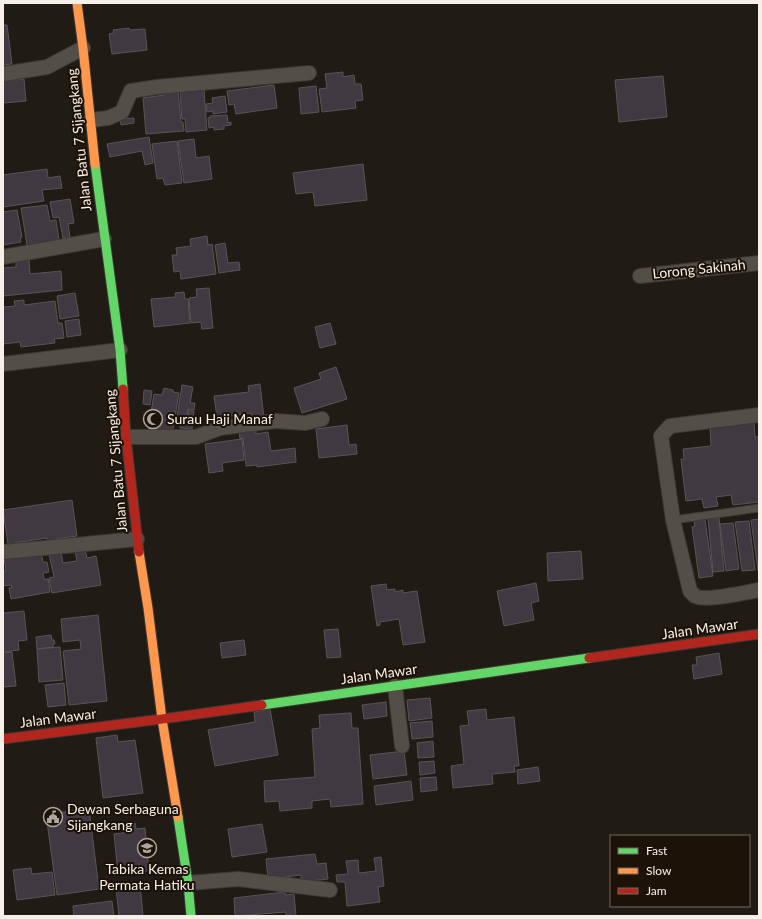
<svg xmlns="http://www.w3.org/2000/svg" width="762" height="919" viewBox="0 0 762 919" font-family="Lato,sans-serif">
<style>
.building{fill:#403942;stroke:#585555}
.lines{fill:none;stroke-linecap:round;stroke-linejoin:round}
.lane-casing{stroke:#3d3834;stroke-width:9}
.street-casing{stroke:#3d3834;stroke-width:16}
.fast-casing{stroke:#3d3834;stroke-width:11}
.slow-casing{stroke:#3d3834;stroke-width:11}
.jam-casing{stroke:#3d3834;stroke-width:11}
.lane{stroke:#534e48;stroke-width:7}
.street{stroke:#534e48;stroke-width:14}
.fast{stroke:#63d668;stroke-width:9}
.slow{stroke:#ff974d;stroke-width:9}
.jam{stroke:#b3261e;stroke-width:9}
.labels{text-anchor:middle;stroke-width:4;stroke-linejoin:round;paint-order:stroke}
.street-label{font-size:14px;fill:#f8f0e8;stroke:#1c1207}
.poi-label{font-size:14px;fill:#f8f0e8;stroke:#1c1207;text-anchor:start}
</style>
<rect width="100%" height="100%" fill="#211b15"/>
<g class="building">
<path d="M3,25H7L12,64L3,65Z"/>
<path d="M129,28L130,30L145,29L147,50L112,54L109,34L114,33L113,30Z"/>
<path d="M343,72V77L354,75L355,84H361L363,100L355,101L356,108L322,112L319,89L327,88L325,74Z"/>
<path d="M663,76L667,117L619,122L615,80Z"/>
<path d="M24,79L26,101L3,103V81Z"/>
<path d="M274,85L277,108L236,114L234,104L229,105L227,91Z"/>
<path d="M316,86L319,112L301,114L299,88Z"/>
<path d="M204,90L207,130L186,132L185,119H182L180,92Z"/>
<path d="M178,91L181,122H183L184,131L146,134L143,98L164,95L163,93Z"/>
<path d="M225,96L227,112L213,114V111L207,112L206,104L213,103L212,98Z"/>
<path d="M227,115L228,123L231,122V125L224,126V129L214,130V127L209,128L208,118H210V116Z"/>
<path d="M134,118V123L121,125L120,119Z"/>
<path d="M149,137L153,163L145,165L142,151L110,157L107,144Z"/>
<path d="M194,139L196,158L209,156L212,179L184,183L178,141Z"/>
<path d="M177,141L182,183L165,185L163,178L157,179L152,144Z"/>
<path d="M363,164L367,200L315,206L313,192L296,194L293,173Z"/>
<path d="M47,169L48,178L60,176L62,188L42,190L44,201L3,207V175Z"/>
<path d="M70,199L74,223L68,224L70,237L63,238L59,217L53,218L50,202Z"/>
<path d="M47,205L50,221L56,220L59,240L27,245L21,208Z"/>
<path d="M17,210L22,237L20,238L21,242L3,245V212Z"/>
<path d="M207,236L208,245L212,244L216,274L181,279L180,271L174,272L172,255H177L176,248L191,246L190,239Z"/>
<path d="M225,243L228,263L239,262L240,270L219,273L215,245Z"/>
<path d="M29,259L30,274L61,271L62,290L3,296V268L16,267V260Z"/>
<path d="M209,288L213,328L202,329L201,322L191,323L189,298L197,297L196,289Z"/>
<path d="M184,292L185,299H188L190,323L154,327L151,299L176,297L175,293Z"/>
<path d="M75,293L79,316L60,319L57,296Z"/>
<path d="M24,300V305L55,301L58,323H62L64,338L54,339L55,343L21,347L20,342L3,344V307L15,306L14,301Z"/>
<path d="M79,319L81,335L67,337L65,321Z"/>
<path d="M330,323L336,344L320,348L315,327Z"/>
<path d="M336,367L347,399L302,413L294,388L321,379L319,373Z"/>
<path d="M260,384L264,418L252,419L251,413L217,418L214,396L249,392L248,386Z"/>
<path d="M182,385L193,387L190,403H195L194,410L188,409L187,419L177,417Z"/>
<path d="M164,388L173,390V392L179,393L172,435L148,431L154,394L162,395Z"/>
<path d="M144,390L152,391L150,405L143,404Z"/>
<path d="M188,411H194L192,429L180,428L181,419H188Z"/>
<path d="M754,423L755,437H759V502L733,505L731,495L716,497L718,506L704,508L702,499L686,501L681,459H684L683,449L711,446L710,427Z"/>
<path d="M347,425L349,445L356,444L357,454L319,458L316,429Z"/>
<path d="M256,428V434L268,432L271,451L295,448L296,462L257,467V465L246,466L243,438L240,439L239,430Z"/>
<path d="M242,439L244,460L222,463L223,471L209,473L205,444Z"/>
<path d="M72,500L77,536L56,539V543L48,544L47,538L8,544L3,510Z"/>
<path d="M719,518L724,571L713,572L708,519Z"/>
<path d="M759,519V570L758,571L751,520Z"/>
<path d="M705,520L713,576L699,578L692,527L695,526L694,521Z"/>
<path d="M749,521L755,570L742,571L735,522Z"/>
<path d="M733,523L739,569L726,571L720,524Z"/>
<path d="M85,549L87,558L96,556L101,585L52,593L49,578L54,577L49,554L61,552L63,563L77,561L75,551Z"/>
<path d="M41,551L43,562H47L49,572L43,573L44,579H48L50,592L11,599L9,588H12L11,585L3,586V571H6L4,557Z"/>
<path d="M581,551L583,579L548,581L547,553Z"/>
<path d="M536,583L539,601L531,603L534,620L504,626L497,591Z"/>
<path d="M386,584L387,590L395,589V592L403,590V593L417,591L425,642L403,645L399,619L380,622V625L377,626L371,586Z"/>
<path d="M24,611L27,640L18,641L19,650L3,652V613Z"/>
<path d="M98,615L107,701L69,705L63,651L81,649L80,640L63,642L61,619Z"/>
<path d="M338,629L341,657L327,658L324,630Z"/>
<path d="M51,635L52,640H54L55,644H53V647L37,649L36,637Z"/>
<path d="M244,640L246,655L222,658L220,643Z"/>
<path d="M60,647L63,680L39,682L37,649Z"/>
<path d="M12,652L16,686L3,687V653Z"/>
<path d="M719,653L722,674L694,679L692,665H697L696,657Z"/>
<path d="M64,683L66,705L48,707L45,685Z"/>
<path d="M430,698L432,718L409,721L407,700Z"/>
<path d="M386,702L387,716L364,719L362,705Z"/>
<path d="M270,709L278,755L215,766L208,730L255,722L254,712Z"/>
<path d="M486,709L487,720L514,717L519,766H514L515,772L492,774L493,784L453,788L451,766L464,764L460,726L469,725L467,711Z"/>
<path d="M351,713L352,728H358L363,804L331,807L330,799L312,801V808L280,811L279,801L265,802L264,781L315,777L312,729L320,728L319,715Z"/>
<path d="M432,721L433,737L412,739L410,723Z"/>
<path d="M117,735L118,742L135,740L143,793L103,798L96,738Z"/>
<path d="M433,741L434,757L418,758L417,743Z"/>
<path d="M404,751L407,775L373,779L370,755Z"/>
<path d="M434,761L435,773L420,775L419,762Z"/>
<path d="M538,767L540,781L518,784L517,770Z"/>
<path d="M436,777L437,790L421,792L420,778Z"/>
<path d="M411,781L413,800L376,805L374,786Z"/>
<path d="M89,809L99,889L57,895L46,814Z"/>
<path d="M135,823L136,829L145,828L149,871L118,873L114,834L123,833L122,824Z"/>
<path d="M262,824L267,852L232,857L228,829Z"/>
<path d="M315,854L317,864L326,863L328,879L301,882V875L268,879L266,859Z"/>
<path d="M381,857L384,886L378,887L380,902L347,906L345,882H337L336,875L348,874L346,861L358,860L359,873L376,871L374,858Z"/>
<path d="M31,868L32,874L52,872L55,895L17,900L13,870Z"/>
<path d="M140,884L143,916H119L116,887Z"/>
<path d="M285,892V895L294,894L296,916H286V912L235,916L234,898Z"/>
<path d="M112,901L114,916H74L73,906Z"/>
</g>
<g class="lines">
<defs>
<path id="lane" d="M673,520L759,508"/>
<g id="street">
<path d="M3,74L47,67L83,48"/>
<path d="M91,120L108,118L122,112L131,91L157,87L309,73"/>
<path d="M3,257L104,239"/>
<path d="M640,276L759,263"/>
<path d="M3,364L120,350"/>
<path d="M759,415L670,426L661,436L673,520L690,591C691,592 693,594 695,596C705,602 746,592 759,590"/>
<path d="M126,437H196L220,428L276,421L305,423L322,419"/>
<path d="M3,552L137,539"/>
<path d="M395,686L402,746"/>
<path d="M188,883L238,879L330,890"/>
</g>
<g id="fast">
<path d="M95,164L120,350L123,389"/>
<path d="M262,705L589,658"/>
<path d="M178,817L188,883L191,916"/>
</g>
<g id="slow">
<path d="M77,3L83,48L95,164"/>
<path d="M139,552L148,608L162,719L178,817"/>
</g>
<g id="jam">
<path d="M123,389L126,437L139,552"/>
<path d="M589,658L759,634"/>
<path d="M3,739L162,719L262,705"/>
</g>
</defs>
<use href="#lane" class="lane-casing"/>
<use href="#street" class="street-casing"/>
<use href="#fast" class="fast-casing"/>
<use href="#slow" class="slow-casing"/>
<use href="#jam" class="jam-casing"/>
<use href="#lane" class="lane"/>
<use href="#street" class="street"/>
<use href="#fast" class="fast"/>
<use href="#slow" class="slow"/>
<use href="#jam" class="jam"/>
</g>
<defs>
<symbol id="mosque-ring" viewBox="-11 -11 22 22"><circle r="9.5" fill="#1c1207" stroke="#ada59e" stroke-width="1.5"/><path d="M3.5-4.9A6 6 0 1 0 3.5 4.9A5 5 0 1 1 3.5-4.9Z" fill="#ada59e"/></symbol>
<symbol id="civic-ring" viewBox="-11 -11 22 22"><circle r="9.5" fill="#1c1207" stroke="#ada59e" stroke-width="1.5"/><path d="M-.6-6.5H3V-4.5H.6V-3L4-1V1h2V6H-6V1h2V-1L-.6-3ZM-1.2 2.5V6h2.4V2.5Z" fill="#ada59e"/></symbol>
<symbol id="school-ring" viewBox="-11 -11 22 22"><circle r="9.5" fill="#1c1207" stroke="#ada59e" stroke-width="1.5"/><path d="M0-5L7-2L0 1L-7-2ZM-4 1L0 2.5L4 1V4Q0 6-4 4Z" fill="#ada59e"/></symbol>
</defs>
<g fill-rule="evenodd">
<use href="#mosque-ring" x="142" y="408" width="22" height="22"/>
<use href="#civic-ring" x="42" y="806" width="22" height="22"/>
<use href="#school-ring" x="136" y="837" width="22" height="22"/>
</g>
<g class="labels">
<g class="street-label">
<text transform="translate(79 140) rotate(-96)" y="5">Jalan Batu 7 Sijangkang</text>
<text transform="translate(699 269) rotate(-6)" y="5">Lorong Sakinah</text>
<text transform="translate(116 461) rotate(-95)" y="5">Jalan Batu 7 Sijangkang</text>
<text transform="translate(700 629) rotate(-8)" y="5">Jalan Mawar</text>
<text transform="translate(379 674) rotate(-8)" y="5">Jalan Mawar</text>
<text transform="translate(58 718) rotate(-7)" y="5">Jalan Mawar</text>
</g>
<g class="poi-label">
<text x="167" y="424">Surau Haji Manaf</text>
<text x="67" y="814">Dewan Serbaguna<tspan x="67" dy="16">Sijangkang</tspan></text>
<text x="147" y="874" text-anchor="middle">Tabika Kemas<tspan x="147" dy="16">Permata Hatiku</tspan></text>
</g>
</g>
<rect width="762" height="919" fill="none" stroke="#f8f0e8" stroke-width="8"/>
<rect x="610" y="835" width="140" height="72" fill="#1c1207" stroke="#746b61"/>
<rect x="618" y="848" width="20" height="6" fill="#63d668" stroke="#746b61"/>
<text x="646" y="855" font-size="12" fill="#f8f0e8">Fast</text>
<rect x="618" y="868" width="20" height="6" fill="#ff974d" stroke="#746b61"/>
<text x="646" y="875" font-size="12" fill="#f8f0e8">Slow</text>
<rect x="618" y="888" width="20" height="6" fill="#b3261e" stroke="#746b61"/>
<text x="646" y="895" font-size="12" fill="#f8f0e8">Jam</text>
</svg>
